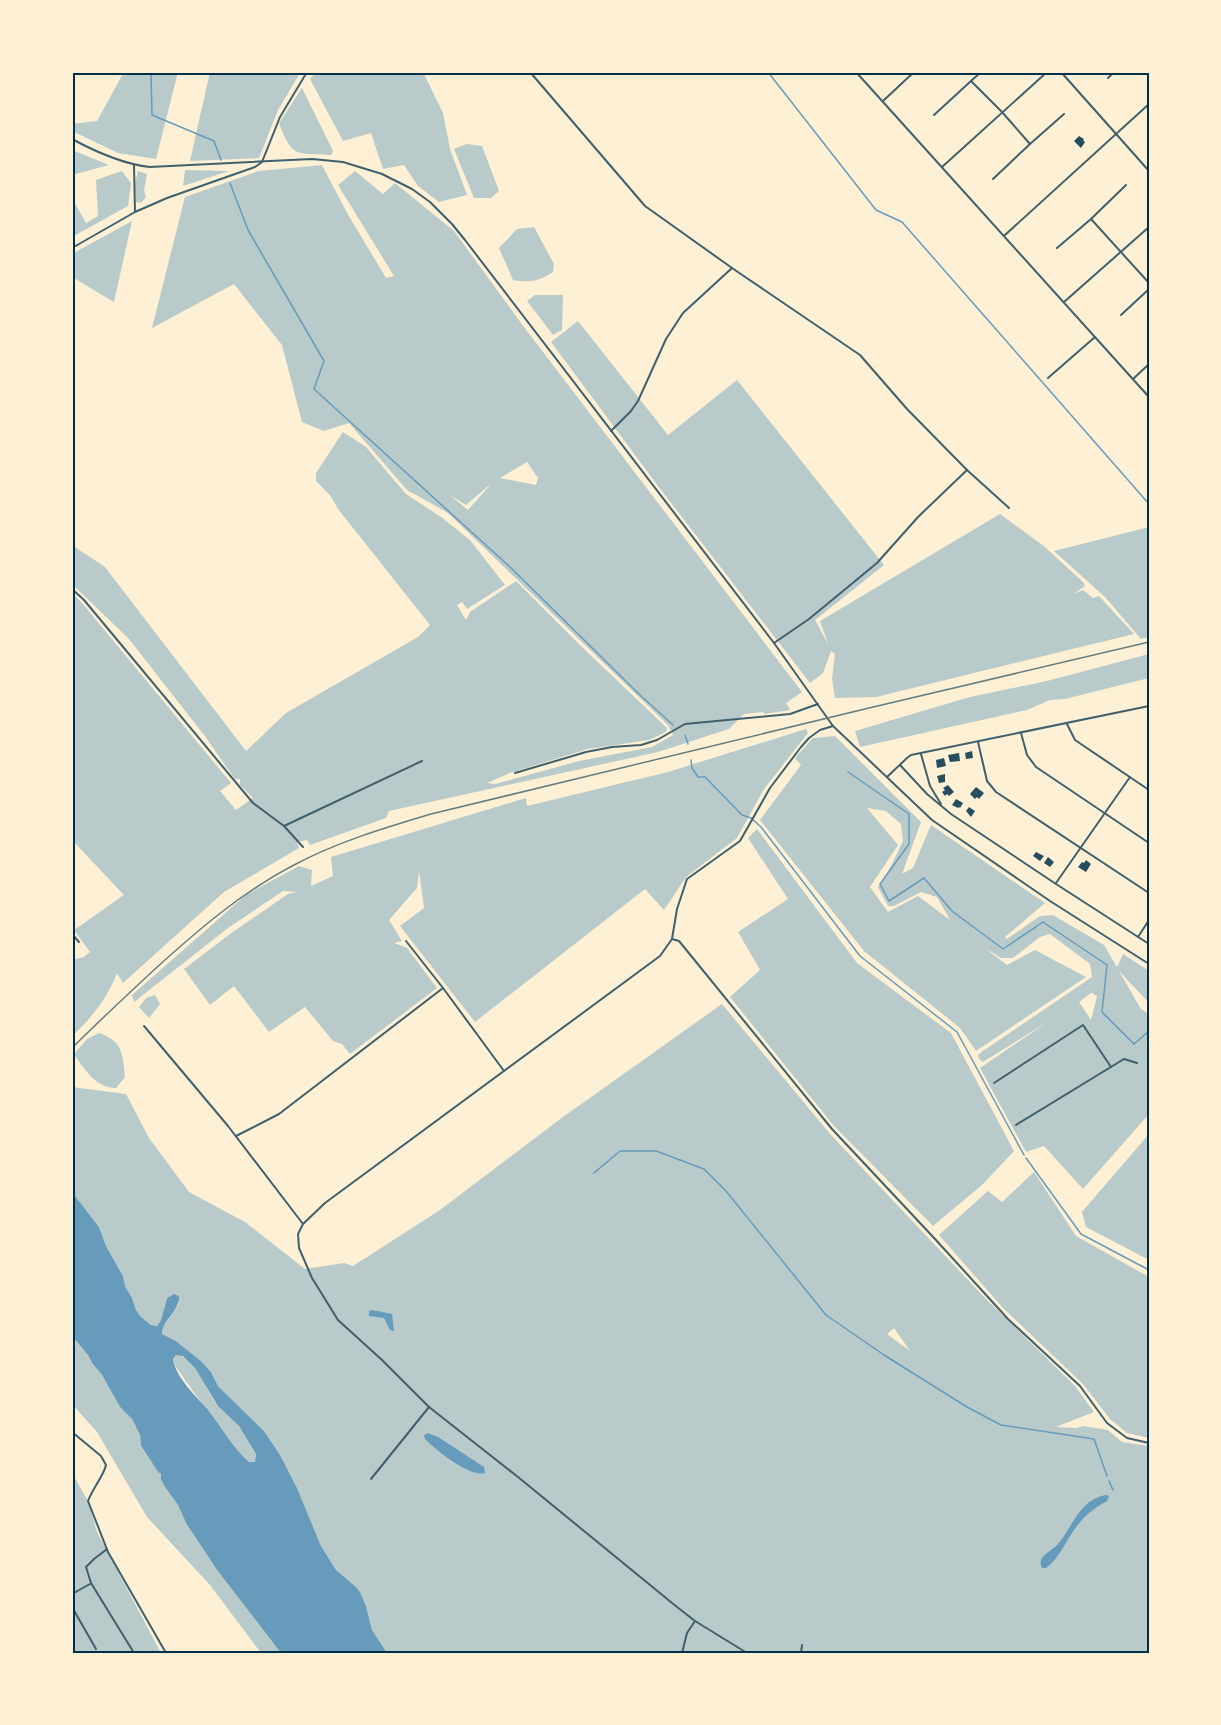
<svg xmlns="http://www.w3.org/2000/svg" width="1221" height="1725" viewBox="0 0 1221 1725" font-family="'Noto Serif',serif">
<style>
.green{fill:#b9caca;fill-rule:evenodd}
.water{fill:#669bbc;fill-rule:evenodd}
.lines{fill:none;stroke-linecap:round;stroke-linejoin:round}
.stream{stroke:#669bbc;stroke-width:1.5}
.building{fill:#264d5e}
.minor{stroke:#3f606c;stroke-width:2}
.tertiary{stroke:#3f606c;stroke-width:2}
.rail{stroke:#657d81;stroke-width:1.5}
.neatline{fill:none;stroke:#003049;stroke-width:2}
</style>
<rect width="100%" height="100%" fill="#fdf0d5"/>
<g class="green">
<path d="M124,72H178L156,159L118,153L72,131V124L97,121Z"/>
<path d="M210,72L300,73L278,110L259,158L190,161Z"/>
<path d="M316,72H423L443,113L450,149L467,195L439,202L418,186L404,165L383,169L371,133L343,141L310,79Z"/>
<path d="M302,88L333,151L331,155C296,153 292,158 279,123Z"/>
<path d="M466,144L482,146L499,191L491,198H474L454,149Z"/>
<path d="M72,150L109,165L72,175Z"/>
<path d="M322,165L347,213L386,278L394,276L338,185L355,171L383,194L395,183L454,231L524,327L802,692L786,703L790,710L765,714L763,712L744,714L729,729L658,752L389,811L386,818L310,845L307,840L297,842L299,848L224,892L123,983L117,973C108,997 92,1018 72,1036V960L84,957L90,952L74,930L124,895L72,840V593L82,603L231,783L220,791L236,810L253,798L240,785V779H235L204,735L129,639L72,584V545L105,567L246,751L286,713L418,637L430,625L338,509L330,495L316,481V473L343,432L366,447L406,494L441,517L470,540L505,585L467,609L462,602L457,605L466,620L470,612L516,581L583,648L667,728L666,732L649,740L588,749L510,773L487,783L495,784L579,761L652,747L673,735L668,725L448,513L407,490L349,423L324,431L302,422L282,345L234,284L152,328L185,197L259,171ZM527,462L538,478L536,485L500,478ZM492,483L468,510L450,495L466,505Z"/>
<path d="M185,170L229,171L183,186Z"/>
<path d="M122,171L131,183L128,206L72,237V198L86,223L98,216L96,180Z"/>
<path d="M138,171L147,174L144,190L146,197L141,203L136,202L135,183Z"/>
<path d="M132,221L114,302L72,277V254Z"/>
<path d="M534,227L554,264L553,272C540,281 529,283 513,280L499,248L517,229Z"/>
<path d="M535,295H563L562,330L553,335L527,301Z"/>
<path d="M578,321L668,435L737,380L884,565L815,620L828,644L820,621L1000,514L1045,547L1084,583L1085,586L1074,594L1083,590L1093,598L1099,596L1134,634L876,697L835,698L832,679L835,654L831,651L823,673L810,683L658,486L551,342Z"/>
<path d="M1149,527V637L1141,639L1105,597L1054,551Z"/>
<path d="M1149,654V678L1065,699L1050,700L1027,710L860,747L855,731L970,697L1047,681Z"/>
<path d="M806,729L808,733L764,789L737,838L686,877L664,910L645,889L475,1022L400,926L424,908L419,871L417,888L389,920L402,941L394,943L407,948L437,988L350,1054L342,1044L333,1041L305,1007L269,1032L234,986L210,1005L184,969L230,934L288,894L297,892L283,891L228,928L134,1002L132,995L247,894L299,866L312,870L311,886L333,876L331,857L526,798L527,806L668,772Z"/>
<path d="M835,736L921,822L902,874L913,868L931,825L1045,903L1005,937L1007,939L1040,916L1053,915L1104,945L1117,967L1123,954L1149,971V1003L1119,971L1141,1009L1149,1014V1045L1146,1047L1149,1051V1114L1083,1189L1044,1146L1026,1152L980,1068L1049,1021L983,1062L980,1060L978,1056L980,1053L1092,977L1090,964L1050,934L1040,937L1013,958H1001L985,948L1007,965L1035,950L1086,977L976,1051L960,1028L864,951L760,820L801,765L795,758L813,738ZM867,808L886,811L901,824L903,841L890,868L878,887L888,906H894L921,892L937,897L950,920L918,896L888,912L870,887L898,845ZM1091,993L1097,996L1091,1020L1079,1002Z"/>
<path d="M757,829L857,963L951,1033L1014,1151L982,1185L933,1226L834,1126L730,997L760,970L738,932L788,899L748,838Z"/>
<path d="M155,995L160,1004L149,1018L139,1007L146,998Z"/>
<path d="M722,1004L831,1135L986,1299L1075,1386L1094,1412L1056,1427L1076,1428L1083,1426L1108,1430L1122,1442L1149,1446V1469L1147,1472L1149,1473V1653H387L372,1630L366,1606L360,1592L356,1587L336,1570L321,1546L297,1488L280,1455L264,1431L218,1386L211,1372L201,1361L176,1341L162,1334L163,1327L179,1304L174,1294L167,1298L161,1320L157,1326L151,1325L141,1317L136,1310L132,1298L125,1286L123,1276L106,1246L99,1227L72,1192V1087L126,1094L149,1138L189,1192L245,1222L305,1269L344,1263L353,1266L440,1210L563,1117ZM894,1328L910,1351L887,1334Z"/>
<path d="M99,1033C123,1041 123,1055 125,1077L116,1088C96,1088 84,1069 74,1054L87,1039Z"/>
<path d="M1149,1134V1260L1086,1227L1082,1212Z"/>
<path d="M1034,1172L1076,1236L1149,1277V1438L1127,1433L1110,1419L1083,1384L1003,1308L939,1235L988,1191L1002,1202Z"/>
<path d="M72,1334L74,1339L86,1352L92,1363L102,1375L120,1407L132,1419L140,1435L141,1447L158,1472L161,1474L165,1487L178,1505L186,1523L217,1570L281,1653H261L210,1585L147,1517L97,1432L72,1404Z"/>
<path d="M176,1355C193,1354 207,1391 216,1403C222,1411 230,1416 236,1423C245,1432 249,1444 256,1454L255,1462H249L232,1446L176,1367L173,1359Z"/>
<path d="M72,1473L88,1501L97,1532L161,1653H72Z"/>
</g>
<g class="water">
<path d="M72,1192L99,1227L106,1246L123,1276L125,1286L132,1298L136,1310L141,1317L151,1325L157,1326L161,1320L167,1298L174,1294L179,1296C180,1311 162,1320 162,1334L176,1341L201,1361L211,1372L218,1386L264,1431L280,1455L297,1488L321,1546L336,1570L356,1587L360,1592L366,1606L372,1630L387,1653H281L217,1570L186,1523L178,1505L165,1487L161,1479V1474L158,1472L141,1446L140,1435L132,1419L120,1407L102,1375L92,1363L88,1355L72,1336ZM176,1355L183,1356L195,1368L218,1406L239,1426L256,1454L255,1462H249C232,1447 222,1428 208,1410C196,1396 176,1378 173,1359Z"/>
<path d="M372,1310L392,1314L394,1331L390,1330L384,1318L369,1316V1311Z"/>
<path d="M428,1433L438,1437L481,1465L484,1467L485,1473C470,1478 436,1450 425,1439L424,1435Z"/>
<path d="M1106,1495L1109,1496L1107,1501C1092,1509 1081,1519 1072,1533C1064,1545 1058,1559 1046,1568H1042C1036,1556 1051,1552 1058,1544C1074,1525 1079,1500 1106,1495Z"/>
</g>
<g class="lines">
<g class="stream">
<path d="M151,72L152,115L214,141L221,160"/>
<path d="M768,72L876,210L902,222L1149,504"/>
<path d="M230,183L248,230L324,361L314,389L510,567L641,696L673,725"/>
<path d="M685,735L688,744"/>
<path d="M691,760L692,768L698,777H705L742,815L751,818L761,827L860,956L957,1032L1024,1155"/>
<path d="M848,772L909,814V844L880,884L889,901L924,878L952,911L1003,949L1043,922L1107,965L1102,1012L1134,1044L1149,1031"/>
<path d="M1026,1158L1081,1234L1149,1270"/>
<path d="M594,1173L620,1151H656L704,1169L726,1191L826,1315L884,1355L967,1407L1001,1425L1094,1439L1107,1476"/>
<path d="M1109,1481L1113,1490"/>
</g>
</g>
<g class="building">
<path d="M1079,136L1084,139L1083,140L1085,142L1081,148L1074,141Z"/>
<path d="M972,751L973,758L966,759L965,753Z"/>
<path d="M959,753L960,761L950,762L948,755Z"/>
<path d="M944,758L946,766L937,768L936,760Z"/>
<path d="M945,774V782L939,783L937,776Z"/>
<path d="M948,785L954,792L949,796L947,794L945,796L942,792L945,790L943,788Z"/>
<path d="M976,787L984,793L979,799L977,797L975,799L970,794Z"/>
<path d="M956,799L963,803L960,808L959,807L958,808L952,805Z"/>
<path d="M969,807L975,811L971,817L966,811Z"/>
<path d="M1036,852L1044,856L1040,861L1033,856Z"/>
<path d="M1048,857L1054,862L1050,867L1044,863Z"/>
<path d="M1086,860L1091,864L1086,872L1078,867L1082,862L1084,863Z"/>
</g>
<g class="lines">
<g class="minor">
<path d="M530,72L645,206L732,268L860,355L907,409L967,470L1009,508"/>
<path d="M856,72L1149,397"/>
<path d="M1061,72L1149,171"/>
<path d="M1108,78L1114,72"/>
<path d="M971,81L981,72"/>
<path d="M883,101L914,72"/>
<path d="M934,115L971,81L1002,112L1030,144L993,179"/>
<path d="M1030,144L1064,114"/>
<path d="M134,165L135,212"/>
<path d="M942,167L1047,72"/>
<path d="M1091,219L1126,185"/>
<path d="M1005,235L1149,104"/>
<path d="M72,248L135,212L167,198L255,167L262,162L280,117L307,72"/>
<path d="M1057,248L1091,219L1149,283"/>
<path d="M1064,302L1149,227"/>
<path d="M1121,315L1149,289"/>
<path d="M1048,378L1095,337"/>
<path d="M611,431L631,411L638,401L666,339L683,313L732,268"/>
<path d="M72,589L84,600L253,803L284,826L303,847"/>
<path d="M774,643L809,619L877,563L918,517L967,470"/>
<path d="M1067,724L1075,740L1149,790"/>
<path d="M1021,733L1027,755L1036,767L1149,843"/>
<path d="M978,742L987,781L996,792L1149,893"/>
<path d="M921,754L930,786L941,804"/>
<path d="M900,765L927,794L951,814L1056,884L1149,944"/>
<path d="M515,773L586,752L612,747L641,745L657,740L685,724L790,714L818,704"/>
<path d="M887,777L907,758L911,755L1149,706"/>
<path d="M284,826L422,761"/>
<path d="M1056,883L1130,777"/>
<path d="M72,934L79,942"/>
<path d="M1138,937L1149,920"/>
<path d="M672,939L679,941L832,1129L935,1239L1008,1319L1080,1386L1107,1423L1127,1438L1149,1443"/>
<path d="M406,941L443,988L504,1071"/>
<path d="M144,1026L228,1126L303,1224"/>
<path d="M994,1083L1083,1025L1111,1067"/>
<path d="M1016,1125L1124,1059L1137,1063"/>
<path d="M236,1136L279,1114L443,988"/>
<path d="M72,1432L101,1456L106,1465C104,1475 93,1488 88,1501L108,1552L166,1653"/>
<path d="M371,1479L429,1407"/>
<path d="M107,1549L94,1559L86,1567L91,1583L134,1653"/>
<path d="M72,1594L90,1584"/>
<path d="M72,1607L96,1649"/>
<path d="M682,1653L687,1633L695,1621"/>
<path d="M747,1653L695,1621L677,1607L518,1477L429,1407L382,1360L338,1320L312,1278L299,1248L298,1234L303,1224L325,1203L660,956L672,939L677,909L687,879L740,841L770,788L801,747L809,738L820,730L833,726"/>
<path d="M801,1653L802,1645"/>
</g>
<g class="tertiary">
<path d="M72,139C96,152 122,164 150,167L312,159L343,162L382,174L412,189L430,202L452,224L465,240L774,643L833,726L932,820L1050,901L1149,964"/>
<path d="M1133,379L1149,364"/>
</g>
<path class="rail" d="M72,1048C99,1021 127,995 155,969C198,930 242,892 294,865C337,842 384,828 431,814L869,708L1149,642"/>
</g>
<rect width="1221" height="1725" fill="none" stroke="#fdf0d5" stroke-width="147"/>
<rect x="74" y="74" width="1074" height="1578" class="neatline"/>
</svg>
